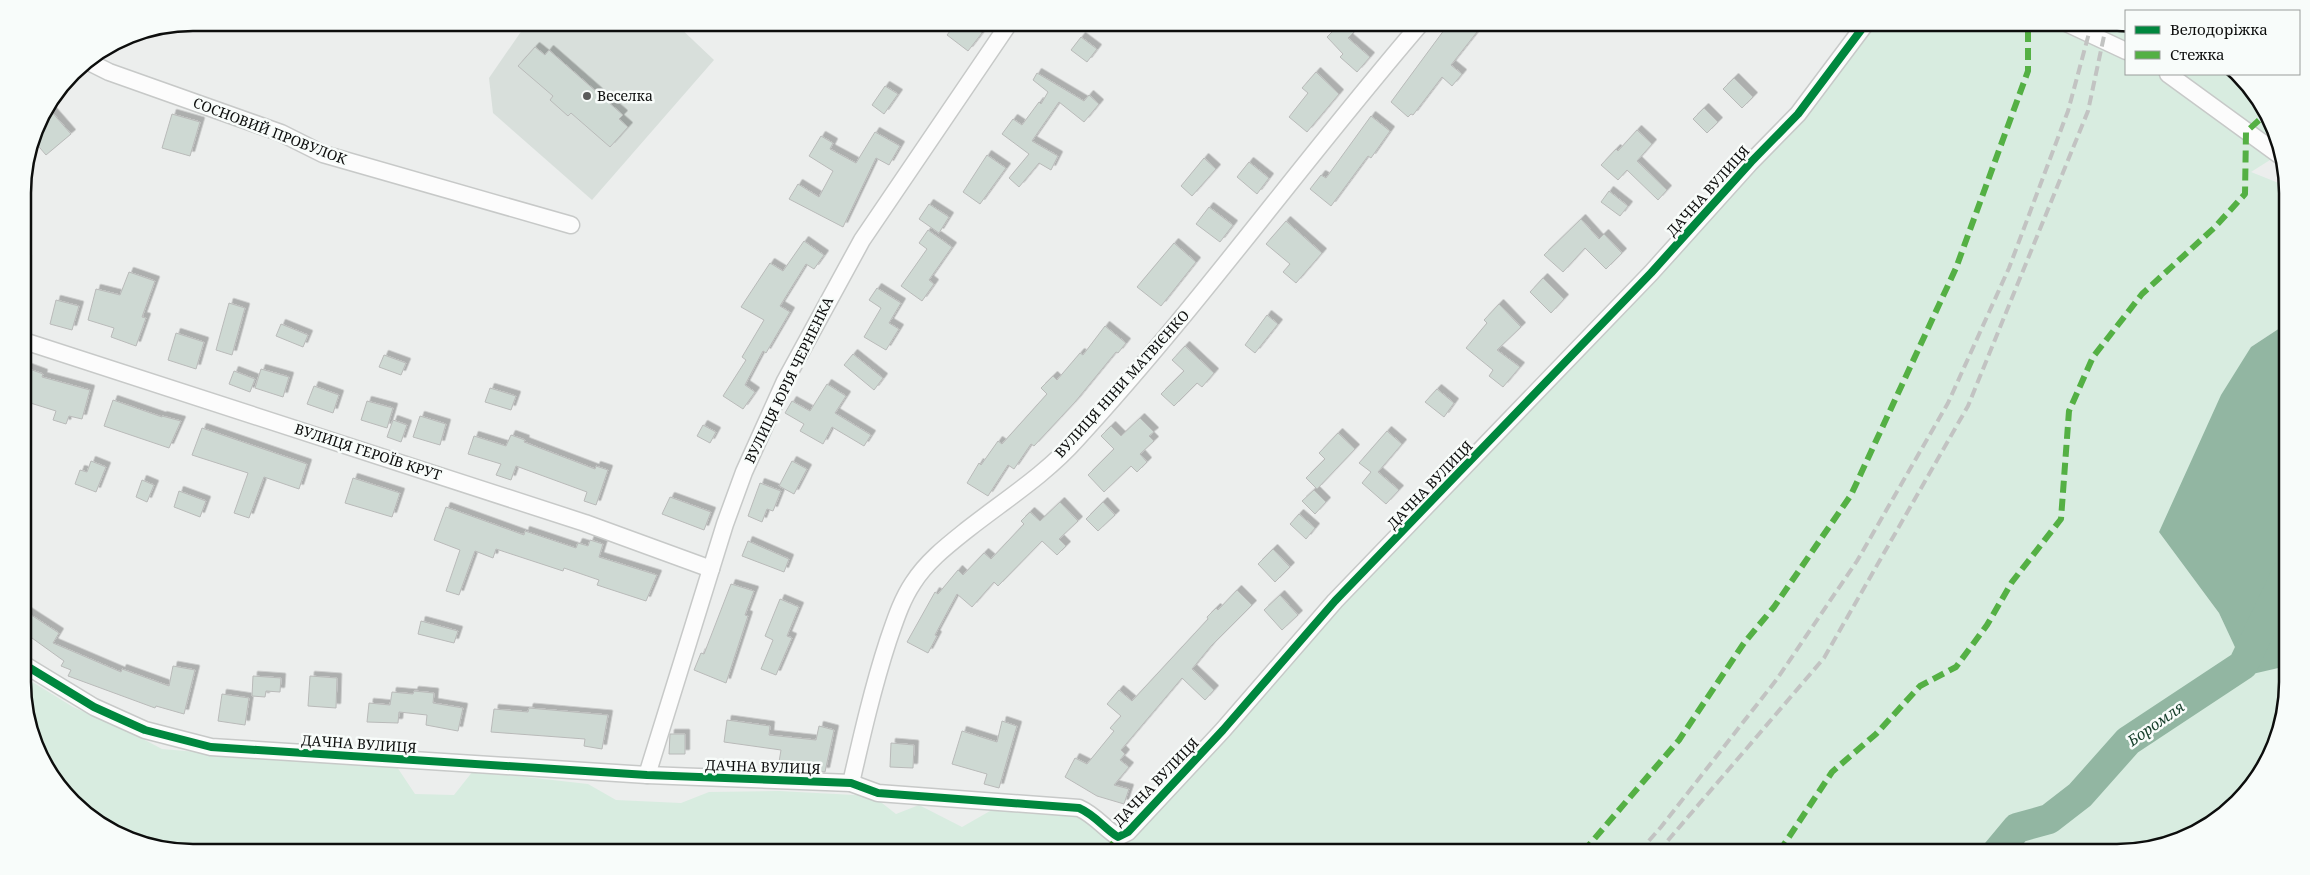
<svg xmlns="http://www.w3.org/2000/svg" width="2310" height="875" viewBox="0 0 2310 875" font-family="'Noto Serif',serif">
<style>
.built{fill:#d8dfdb}
.green{fill:#d8ece0}
.water{fill:#92b6a2}
.lines{fill:none;stroke-linecap:round;stroke-linejoin:round}
.river{stroke:#92b6a2;stroke-width:30}
.building{fill:#ced9d3;stroke:#b9bab9;filter:url(#shadow)}
.minor-casing{stroke:#c7c9c8;stroke-width:19}
.minor{stroke:#fcfcfc;stroke-width:16}
.rail{stroke:#c2c3c2;stroke-width:4;stroke-dasharray:10 5;stroke-linecap:butt}
.quiet{stroke:#54b044;stroke-width:6;stroke-dasharray:12 6;stroke-linecap:butt}
.cycleway-casing{stroke:#f8fcfa;stroke-width:11}
.cycleway{stroke:#00873e;stroke-width:8}
.poi-dot{fill:#5b5c5b;stroke:#f8fcfa;stroke-width:2}
.labels{text-anchor:middle;stroke-width:5;stroke-linejoin:round;paint-order:stroke}
.poi-label{font-size:14px;fill:#0d0e0d;stroke:#f8fcfa;text-anchor:start}
.street-label{font-size:14px;fill:#0d0e0d;stroke:#f8fcfa}
.water-label{font-size:15px;font-style:italic;fill:#143d29;stroke:#f8fcfa}
.rim{fill:none;stroke:#0d0e0d;stroke-width:2.5}
</style>
<defs>
<filter id="shadow"><feDropShadow dx="4.5" dy="-4.5" stdDeviation="0" flood-color="#0004"/></filter>
</defs>
<rect width="100%" height="100%" fill="#eceeed"/>
<path class="built" d="M527,23H675L714,60L592,200L493,113L489,78Z"/>
<path class="green" d="M2116,22L2126,24V74H2234C2261,92 2272,124 2281,153L2251,172L2286,186V324L2251,347L2159,532L2219,613L2248,674L2287,666C2288,747 2250,812 2172,843C2159,848 2142,849 2127,852H194L138,843L65,794L26,714V678L73,707L126,730L162,749L293,760L395,764L415,794L454,795L473,771L588,784L616,800L681,803L709,792L779,791L873,796L896,814L919,805L962,827L997,807L1084,816L1108,841L1127,842L1873,23Z"/>
<path class="water" d="M2286,324L2287,666L2248,675L2219,613L2159,532L2221,395L2251,347Z"/>
<g class="lines">
<path class="river" d="M1997,852L2017,828L2049,819L2080,795L2128,741L2243,665L2287,573"/>
</g>
<g class="building">
<path d="M957,22H969L982,33L968,51L947,35Z"/>
<path d="M1342,22H1345L1354,32L1348,38L1370,57L1357,72L1340,57L1343,54L1327,37Z"/>
<path d="M1450,22H1485L1451,65L1462,74L1452,86L1442,77L1413,115L1411,114L1408,117L1391,102Z"/>
<path d="M1081,37L1097,49L1087,62L1071,50Z"/>
<path d="M535,47L545,55L549,50L623,115L619,119L628,127L610,147L571,113L568,116L550,100L553,96L518,66Z"/>
<path d="M1316,72L1339,94L1307,132L1289,117L1308,93L1302,88Z"/>
<path d="M1037,73L1084,101L1089,95L1099,104L1084,122L1059,102L1032,141L1058,156L1051,170L1039,163L1019,187L1009,178L1029,154L1002,134L1013,119L1022,125L1039,102L1041,104L1048,92L1033,80Z"/>
<path d="M1734,78L1753,97L1742,108L1723,89Z"/>
<path d="M885,86L898,94L884,114L872,105Z"/>
<path d="M1704,108L1718,122L1707,133L1693,119Z"/>
<path d="M50,110L71,134L46,155L34,141L40,119Z"/>
<path d="M172,114L200,122L190,156L162,148Z"/>
<path d="M1371,116L1390,131L1371,158L1368,156L1331,206L1310,189L1321,175L1326,178Z"/>
<path d="M1637,130L1652,144L1637,161L1667,190L1658,200L1627,170L1618,180L1601,165L1616,149L1618,151Z"/>
<path d="M875,132L900,146L889,165L876,158L843,227L789,199L798,184L819,197L833,171L809,156L821,136L833,143L830,149L856,163Z"/>
<path d="M987,155L1006,168L980,204L963,192Z"/>
<path d="M1204,158L1216,169L1192,196L1181,186Z"/>
<path d="M1249,162L1269,178L1257,194L1237,177Z"/>
<path d="M1609,191L1628,206L1620,216L1601,202Z"/>
<path d="M929,204L949,217L939,233L919,219Z"/>
<path d="M1209,207L1233,225L1220,242L1196,224Z"/>
<path d="M1581,219L1599,239L1604,234L1622,253L1606,269L1585,248L1563,272L1544,255Z"/>
<path d="M1286,221L1322,253L1296,283L1283,272L1290,264L1266,244Z"/>
<path d="M928,230L952,247L929,280L934,284L922,301L901,286L927,249L919,243Z"/>
<path d="M804,241L824,255L814,269L806,264L780,306L790,312L766,353L763,351L745,385L755,392L743,409L723,396L746,360L742,357L764,320L741,307L770,263L783,271Z"/>
<path d="M1174,243L1196,262L1161,306L1137,287Z"/>
<path d="M129,272L155,281L142,317L146,318L136,346L111,337L114,328L88,320L96,289L120,295Z"/>
<path d="M1543,278L1564,299L1551,313L1530,292Z"/>
<path d="M877,288L901,303L889,323L899,329L886,350L864,337L881,308L869,300Z"/>
<path d="M56,300L79,306L72,330L50,324Z"/>
<path d="M229,303L245,308L232,355L216,350Z"/>
<path d="M1499,304L1521,327L1497,350L1520,367L1503,387L1489,376L1493,370L1466,348L1487,323L1484,320Z"/>
<path d="M1267,315L1278,324L1255,353L1245,345Z"/>
<path d="M281,324L308,335L303,347L276,336Z"/>
<path d="M1105,326L1126,343L1118,353L1116,352L1075,402L1034,446L1031,444L1014,469L1008,465L988,496L967,483L979,463L981,465L998,441L1002,444L1047,394L1041,388L1053,376L1057,380L1080,353L1083,355Z"/>
<path d="M176,333L204,342L196,369L168,360Z"/>
<path d="M1185,346L1214,373L1202,387L1197,383L1174,406L1161,394L1184,371L1172,360Z"/>
<path d="M853,354L883,378L874,390L844,365Z"/>
<path d="M384,355L406,363L401,375L379,367Z"/>
<path d="M24,367L43,374L42,377L90,390L82,419L69,416L66,424L53,420L56,411L24,401Z"/>
<path d="M261,369L289,377L283,397L255,388Z"/>
<path d="M234,371L255,379L250,392L229,384Z"/>
<path d="M827,384L846,396L835,413L871,435L864,446L832,427L823,444L800,431L804,424L785,413L792,401L810,411Z"/>
<path d="M314,386L339,395L333,413L307,404Z"/>
<path d="M490,388L516,396L511,410L485,402Z"/>
<path d="M1437,389L1454,403L1444,417L1425,402Z"/>
<path d="M113,400L162,417V416L181,421L169,448L104,426Z"/>
<path d="M367,401L393,408L387,428L361,420Z"/>
<path d="M420,416L446,424L440,445L413,437Z"/>
<path d="M1140,418L1154,432L1149,436L1154,441L1140,454L1147,462L1137,472L1131,466L1104,492L1088,475L1114,449L1101,436L1111,426L1121,436Z"/>
<path d="M393,420L407,425L401,442L387,437Z"/>
<path d="M703,425L716,432L710,443L697,436Z"/>
<path d="M202,428L307,464L299,489L264,477L249,518L234,513L248,473L192,455Z"/>
<path d="M1387,431L1402,444L1378,472L1399,490L1386,504L1362,483L1371,472L1359,463Z"/>
<path d="M1338,433L1355,449L1317,489L1306,478L1325,459L1319,453Z"/>
<path d="M511,435L525,440L524,442L595,469L596,466L608,470L596,505L584,501L587,492L516,466L511,480L496,475L501,464L468,454L474,436L506,446Z"/>
<path d="M91,461L106,467L96,492L75,484L80,470L87,472Z"/>
<path d="M792,461L807,469L794,494L779,486Z"/>
<path d="M353,478L400,493L392,517L345,503Z"/>
<path d="M142,480L154,485L147,502L136,497Z"/>
<path d="M760,483L781,491L773,511L767,509L762,522L748,516Z"/>
<path d="M1314,490L1326,502L1315,514L1302,501Z"/>
<path d="M179,491L206,501L200,517L174,507Z"/>
<path d="M670,497L711,512L704,530L662,514Z"/>
<path d="M1060,502L1078,521L1059,539L1066,546L1057,555L1042,541L998,586L994,582L972,607L957,594L935,635L937,636L928,653L907,642L935,592L938,594L958,570L963,575L984,553L991,559L1024,524L1021,521L1030,512L1040,521Z"/>
<path d="M1103,502L1115,515L1098,531L1086,519Z"/>
<path d="M446,507L524,535L525,531L576,548L578,543L588,546L590,540L603,544L599,557L657,575L646,601L597,585L599,580L564,568L563,571L496,549L493,558L475,551L459,595L446,591L460,550L434,540Z"/>
<path d="M1299,514L1315,528L1306,539L1290,524Z"/>
<path d="M748,541L789,559L784,572L742,556Z"/>
<path d="M1273,549L1290,567L1275,582L1258,564Z"/>
<path d="M731,584L754,591L745,615L748,616L726,683L694,670L701,653L704,654Z"/>
<path d="M1237,590L1252,605L1211,646L1192,669L1214,690L1205,700L1182,678L1121,750L1125,754L1120,760L1129,767L1114,785L1129,789L1124,804L1097,796L1065,777L1075,758L1087,764L1114,731L1110,728L1121,716L1107,704L1119,690L1132,701L1208,619L1207,617L1216,608L1218,610Z"/>
<path d="M1280,595L1298,615L1282,630L1264,610Z"/>
<path d="M780,599L799,607L787,636L792,638L776,675L761,669L773,640L765,636Z"/>
<path d="M25,611L59,633L53,643L121,672L122,669L169,686L173,666L195,670L184,714L156,706L155,708L68,676L71,670L61,666L64,661L25,633Z"/>
<path d="M421,621L458,631L454,643L418,634Z"/>
<path d="M253,676L281,678L280,692L266,691L265,697L252,696Z"/>
<path d="M310,676L337,678L336,708L308,706Z"/>
<path d="M414,691L434,693L433,703L463,708L458,731L426,725L427,715L399,712L398,723L367,722L369,703L390,705L392,692L413,694Z"/>
<path d="M222,694L249,698L245,725L218,721Z"/>
<path d="M529,708L608,715L602,749L584,746L585,739L491,732L494,709L528,712Z"/>
<path d="M727,720L770,726L769,735L816,740L819,726L834,730L825,772L813,771V766L779,762L781,750L724,742Z"/>
<path d="M1002,721L1017,726L999,788L984,784L987,774L952,764L962,731L997,742Z"/>
<path d="M670,734H685V754H669Z"/>
<path d="M891,743L914,745L913,768L890,767Z"/>
</g>
<g class="lines">
<defs>
<g id="minor">
<path d="M2064,22L2126,51"/>
<path d="M87,61L109,72L281,133L323,154L571,225"/>
<path d="M2168,74L2282,157"/>
<path d="M24,341L585,523L711,569"/>
<path d="M25,665L94,707L145,730L211,747L647,775L851,783L878,793L1079,808C1095,815 1104,828 1118,837L1128,832L1223,730L1335,601L1651,273L1751,162L1798,114L1867,22"/>
<path d="M647,775L725,524L744,472L785,381L862,240L1010,22"/>
<path d="M851,783C862,735 873,687 888,641C895,621 901,601 913,583C927,561 948,545 968,529C1005,500 1046,474 1077,439C1199,306 1304,159 1422,22"/>
</g>
</defs>
<use href="#minor" class="minor-casing"/>
<use href="#minor" class="minor"/>
<g class="rail">
<path d="M1639,852L1661,827L1777,679L1857,561L1948,403L2009,268L2068,111L2092,22"/>
<path d="M1658,852L1824,658L1968,406L2088,111L2107,22"/>
</g>
<g class="quiet">
<path d="M1106,852L1118,837"/>
<path d="M1583,852L1679,740L1744,643L1774,607L1851,495L1956,268L2028,71V22"/>
<path d="M1779,852L1832,772L1876,734L1920,686L1956,667L1987,625L2012,582L2061,519L2069,411L2093,357L2142,294L2214,228L2245,194L2246,132L2267,113"/>
</g>
<defs>
<path id="cycleway" d="M25,665L94,707L145,730L211,747L647,775L851,783L878,793L1079,808C1095,815 1104,828 1118,837L1128,832L1223,730L1335,601L1651,273L1751,162L1798,114L1867,22"/>
</defs>
<use href="#cycleway" class="cycleway-casing"/>
<use href="#cycleway" class="cycleway"/>
</g>
<circle class="poi-dot" cx="587" cy="96" r="5"/>
<g class="labels">
<g class="poi-label">
<text x="597" y="101">Веселка</text>
</g>
<g class="street-label">
<text transform="translate(270 131) rotate(21)" y="5">СОСНОВИЙ ПРОВУЛОК</text>
<text transform="translate(1708 191) rotate(-48)" y="5">ДАЧНА ВУЛИЦЯ</text>
<text transform="translate(789 380) rotate(-64)" y="5">ВУЛИЦЯ ЮРІЯ ЧЕРНЕНКА</text>
<text transform="translate(1122 384) rotate(-48)" y="5">ВУЛИЦЯ НІНИ МАТВІЄНКО</text>
<text transform="translate(368 452) rotate(18)" y="5">ВУЛИЦЯ ГЕРОЇВ КРУТ</text>
<text transform="translate(1430 485) rotate(-46)" y="5">ДАЧНА ВУЛИЦЯ</text>
<text transform="translate(359 744) rotate(4)" y="5">ДАЧНА ВУЛИЦЯ</text>
<text transform="translate(763 767) rotate(2)" y="5">ДАЧНА ВУЛИЦЯ</text>
<text transform="translate(1156 782) rotate(-46)" y="5">ДАЧНА ВУЛИЦЯ</text>
</g>
<g class="water-label">
<text transform="translate(2156 724) rotate(-35)" y="5">Боромля</text>
</g>
</g>
<path d="M0 0H2310V875H0ZM193 31H2117A162 162 0 0 1 2279 193V682A162 162 0 0 1 2117 844H193A162 162 0 0 1 31 682V193A162 162 0 0 1 193 31Z" fill="#f8fcfa" fill-rule="evenodd"/>
<path class="rim" d="M193 31H2117A162 162 0 0 1 2279 193V682A162 162 0 0 1 2117 844H193A162 162 0 0 1 31 682V193A162 162 0 0 1 193 31Z"/>
<rect x="2125" y="10" width="175" height="65" fill="#f8fcfa" stroke="#9a9d9b"/>
<rect x="2135" y="26" width="25" height="8" fill="#00873e" stroke="#9a9d9b"/>
<text x="2170" y="35" font-size="15" fill="#0d0e0d">Велодоріжка</text>
<rect x="2135" y="51" width="25" height="8" fill="#54b044" stroke="#9a9d9b"/>
<text x="2170" y="60" font-size="15" fill="#0d0e0d">Стежка</text>
</svg>
